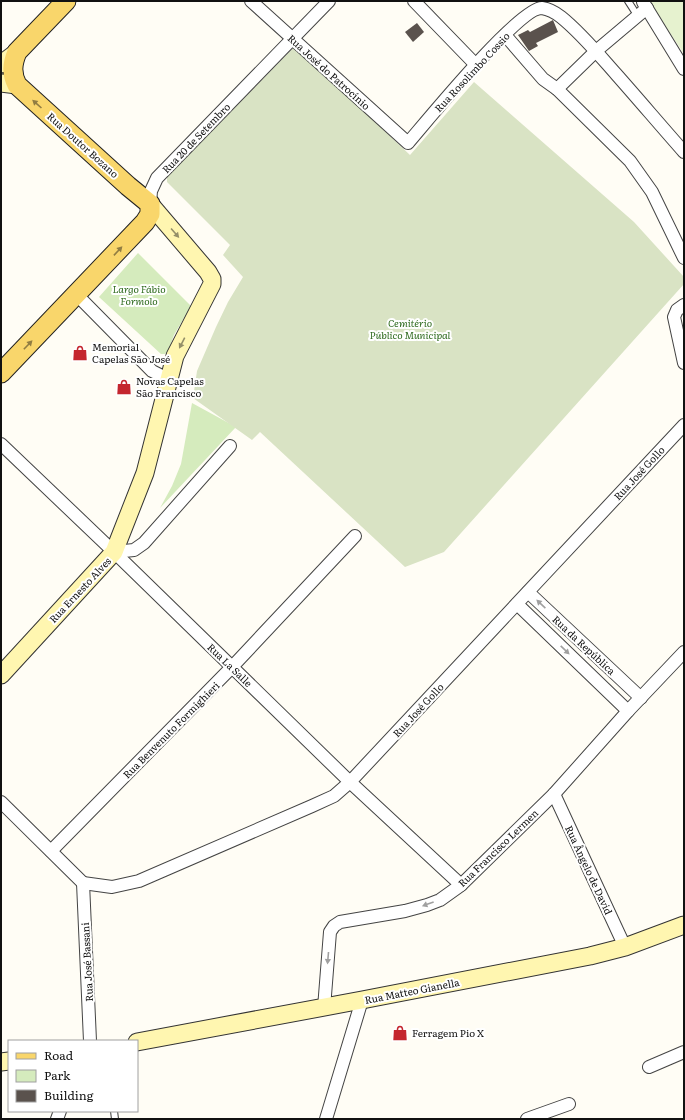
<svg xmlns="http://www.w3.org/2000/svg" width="685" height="1120" viewBox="0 0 685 1120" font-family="Literata,serif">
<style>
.green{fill:#d5ebbd}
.cemetery{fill:#d9e3c4}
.pitch{fill:#e6f2cf}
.building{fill:#5a524d}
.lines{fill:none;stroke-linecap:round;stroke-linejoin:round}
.lane-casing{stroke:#444;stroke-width:8}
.street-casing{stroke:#444;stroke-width:14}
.secondary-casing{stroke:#333;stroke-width:19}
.primary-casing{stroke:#222;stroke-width:21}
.lane{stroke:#fff;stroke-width:6}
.street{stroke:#fff;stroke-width:12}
.secondary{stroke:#fff6b0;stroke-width:17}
.primary{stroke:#f9d66b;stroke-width:19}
.oneway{fill:#917d42}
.oneway2{fill:#948f68}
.oneway3{fill:#a0a0a0}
.labels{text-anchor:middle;stroke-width:4;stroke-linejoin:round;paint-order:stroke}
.street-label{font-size:10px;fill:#111;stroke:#fff}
.park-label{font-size:10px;font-style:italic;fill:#2f6b1f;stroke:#fff}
.poi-label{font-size:10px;fill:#111;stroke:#fff;text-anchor:start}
</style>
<rect width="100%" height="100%" fill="#fffdf5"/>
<g class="green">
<path d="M138,253L191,306L174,335L168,351L165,354H161L99,297Z"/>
<path d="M192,403L236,427L160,508L172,486L181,464Z"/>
</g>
<path class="cemetery" d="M295,46L410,155L474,82L634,222L684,277V284L444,552L405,567L260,432L252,440L193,398L197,371L216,327L228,302L243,277L223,255L230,245L167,182V177Z"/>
<path class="pitch" d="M649,1H684V54Z"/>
<g class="building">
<path d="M553,20L558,32L536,43L538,46L529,51L518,35L528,30L530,32Z"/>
<path d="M417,23L424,32L413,42L405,32Z"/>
</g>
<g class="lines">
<defs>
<g id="lane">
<path d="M628,1L637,15"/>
<path d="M114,1111L115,1119"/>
</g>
<g id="street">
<path d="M251,1L408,143C426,122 520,7 542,8C549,9 556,13 561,17C581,33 600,56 616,74C639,100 661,126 684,152"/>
<path d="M414,1L476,65"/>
<path d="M643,2L684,69"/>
<path d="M505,35L543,79L557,89L630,161L652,192L684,258"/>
<path d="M557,89L596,51L647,8"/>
<path d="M150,204L151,191L157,178L329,1"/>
<path d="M76,294L152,371L168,379"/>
<path d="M684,305L677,310L674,317L684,363"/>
<path d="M1,444L114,552L350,782L461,885"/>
<path d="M114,552L134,550L144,543L230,446"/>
<path d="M528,592L641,698"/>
<path d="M517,604L628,711"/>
<path d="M554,794L625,947"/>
<path d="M1,802L83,883"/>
<path d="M51,851L232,667L355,536"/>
<path d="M83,883L112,887L139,881L312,806L334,796L350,782L684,425"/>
<path d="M83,883L90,1041"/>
<path d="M324,1008L330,932L334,926L340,922L405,911L427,905L440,900L461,885L554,794L628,711L684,652"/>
<path d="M649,1067L684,1052"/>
<path d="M57,1119L60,1111"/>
<path d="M326,1119L362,1000"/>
<path d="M527,1119L569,1104"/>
</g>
<g id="secondary">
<path d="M1,64L17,52"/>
<path d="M1,83L17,85"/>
<path d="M1,675L114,552L145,473L175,356L212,284V279L208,272L150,204"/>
<path d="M137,1042L362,1000L590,956L625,947L684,925"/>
<path d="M1,1062L9,1061"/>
</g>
<path id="primary" d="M1,373L145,222L150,214V204L128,186L17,85C11,73 12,64 17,52L66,1"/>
</defs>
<use href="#lane" class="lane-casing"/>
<use href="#street" class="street-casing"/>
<use href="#secondary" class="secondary-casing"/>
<use href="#primary" class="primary-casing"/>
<use href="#lane" class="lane"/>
<use href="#street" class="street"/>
<use href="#secondary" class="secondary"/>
<use href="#primary" class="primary"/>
</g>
<defs><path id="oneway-solid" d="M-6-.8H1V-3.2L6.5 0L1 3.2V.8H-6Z"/></defs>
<g class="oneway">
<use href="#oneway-solid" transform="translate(37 104) rotate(-138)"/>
<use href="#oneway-solid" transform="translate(118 251) rotate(-47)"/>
<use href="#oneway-solid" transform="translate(28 345) rotate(-46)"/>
</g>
<g class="oneway2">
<use href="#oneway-solid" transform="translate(175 233) rotate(49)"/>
<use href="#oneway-solid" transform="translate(182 343) rotate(117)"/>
</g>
<g class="oneway3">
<use href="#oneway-solid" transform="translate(541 604) rotate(-137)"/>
<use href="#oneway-solid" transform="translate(565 650) rotate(44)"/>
<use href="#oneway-solid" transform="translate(428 904) rotate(160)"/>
<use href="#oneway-solid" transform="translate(328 958) rotate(95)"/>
</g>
<defs>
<symbol id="shop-bare" viewBox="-9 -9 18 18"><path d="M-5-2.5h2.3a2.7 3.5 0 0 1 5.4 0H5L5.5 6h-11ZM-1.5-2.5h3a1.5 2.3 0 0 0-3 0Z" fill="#c4262e" stroke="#fff" stroke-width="2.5" paint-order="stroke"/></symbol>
</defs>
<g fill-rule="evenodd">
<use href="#shop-bare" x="69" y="342" width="22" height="22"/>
<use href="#shop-bare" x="113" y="376" width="22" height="22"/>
<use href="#shop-bare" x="389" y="1022" width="22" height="22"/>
</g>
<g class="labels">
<g class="street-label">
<text transform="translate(329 72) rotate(42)" y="4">Rua José do Patrocínio</text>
<text transform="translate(472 72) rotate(-47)" y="4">Rua Rosolimbo Cossio</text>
<text transform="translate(196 138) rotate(-46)" y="4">Rua 20 de Setembro</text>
<text transform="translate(83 145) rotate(42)" y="4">Rua Doutor Bozano</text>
<text transform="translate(639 473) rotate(-47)" y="4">Rua José Gollo</text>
<text transform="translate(80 590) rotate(-47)" y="4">Rua Ernesto Alves</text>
<text transform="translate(584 645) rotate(43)" y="4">Rua da República</text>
<text transform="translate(230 665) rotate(44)" y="4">Rua La Salle</text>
<text transform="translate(418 710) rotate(-47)" y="4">Rua José Gollo</text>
<text transform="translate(171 730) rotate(-45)" y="4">Rua Benvenuto Formighieri</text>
<text transform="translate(498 848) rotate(-44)" y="4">Rua Francisco Lermen</text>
<text transform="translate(589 870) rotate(65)" y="4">Rua Ângelo de David</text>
<text transform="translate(87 962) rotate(-93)" y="4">Rua José Bassani</text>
<text transform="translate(412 991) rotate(-11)" y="4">Rua Matteo Gianella</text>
</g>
<g class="park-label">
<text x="139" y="293">Largo Fábio<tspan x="139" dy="12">Formolo</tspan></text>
<text x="410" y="327">Cemitério<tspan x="410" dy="12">Público Municipal</tspan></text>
</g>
<g class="poi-label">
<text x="92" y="351">Memorial<tspan x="92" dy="12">Capelas São José</tspan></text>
<text x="136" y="385">Novas Capelas<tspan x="136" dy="12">São Francisco</tspan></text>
<text x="412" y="1037">Ferragem Pio X</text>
</g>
</g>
<rect width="685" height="1120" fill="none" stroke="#111111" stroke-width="4"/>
<rect x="8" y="1040" width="130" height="72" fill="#ffffff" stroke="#a0a0a0"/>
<rect x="16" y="1053" width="20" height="6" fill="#f9d66b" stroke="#a0a0a0"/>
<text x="44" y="1060" font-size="12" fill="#111111">Road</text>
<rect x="16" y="1070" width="20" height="12" fill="#d5ebbd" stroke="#a0a0a0"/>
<text x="44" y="1080" font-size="12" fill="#111111">Park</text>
<rect x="16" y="1090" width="20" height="12" fill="#5a524d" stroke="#a0a0a0"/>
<text x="44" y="1100" font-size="12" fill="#111111">Building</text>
</svg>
